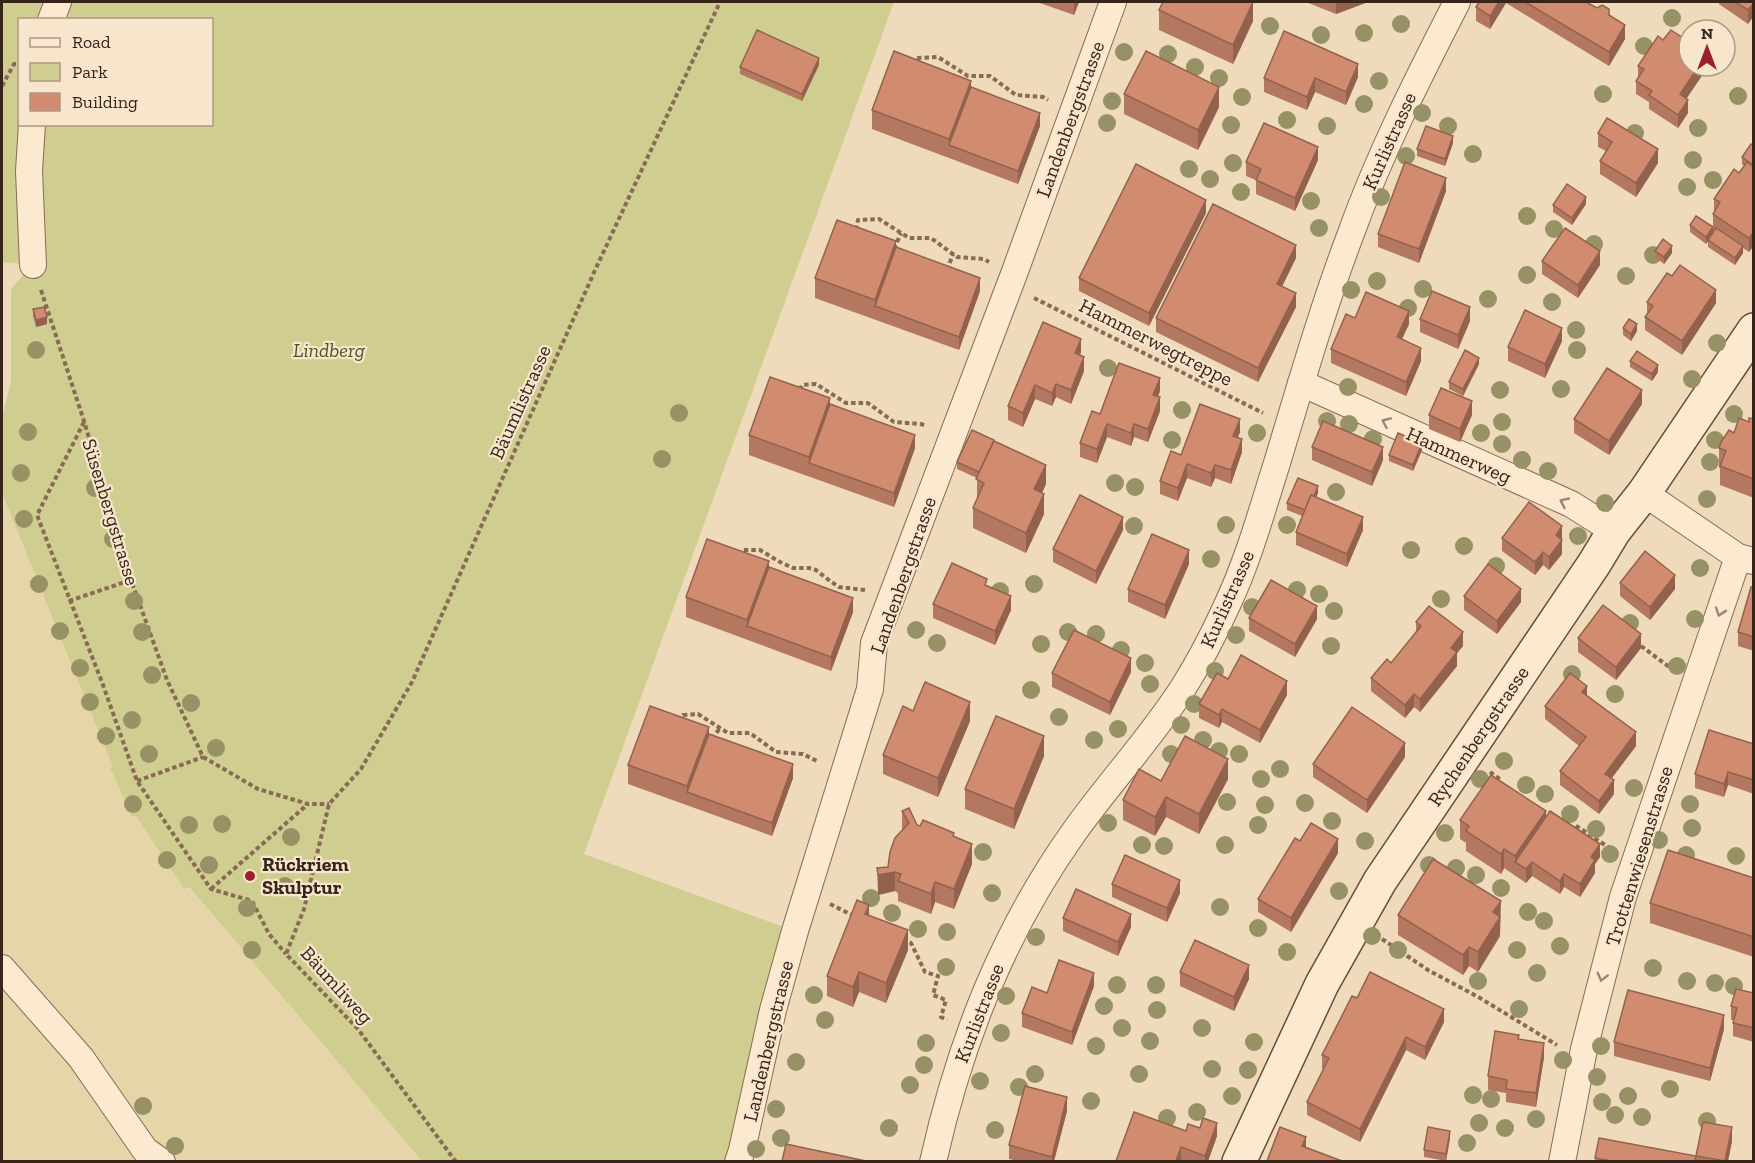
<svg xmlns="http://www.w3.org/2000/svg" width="1755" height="1163" viewBox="0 0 1755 1163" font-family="'Zilla Slab',serif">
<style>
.farmland{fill:#e6d5a9}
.green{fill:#cfce90;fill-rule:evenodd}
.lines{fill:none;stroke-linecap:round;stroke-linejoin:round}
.street-casing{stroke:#896a55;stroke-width:28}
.secondary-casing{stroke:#6a4b38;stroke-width:36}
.path{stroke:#896a55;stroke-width:4;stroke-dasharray:4.5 3;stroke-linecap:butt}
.street{stroke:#fbe9d0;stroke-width:26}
.secondary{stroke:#fbe9d0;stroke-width:33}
.tree{fill:#979166}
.wall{fill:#b47860}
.shaded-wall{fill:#92624e}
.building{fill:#d18c70;stroke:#92624e;stroke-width:1.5}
.oneway{stroke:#998776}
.poi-dot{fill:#9b2131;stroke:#f7e6cc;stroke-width:2}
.labels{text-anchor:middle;stroke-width:4.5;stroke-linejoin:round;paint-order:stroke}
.street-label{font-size:20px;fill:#37251b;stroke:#f7e6cc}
.park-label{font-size:20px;font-style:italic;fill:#4e5520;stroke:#f7e6cc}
.poi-label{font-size:20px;font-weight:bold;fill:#37251b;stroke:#f7e6cc;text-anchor:start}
</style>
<rect width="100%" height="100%" fill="#f0dabc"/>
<path class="farmland" d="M2,493L113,767L110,769L132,817L136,816L185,889L188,887L422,1161H2Z"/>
<path class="green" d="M2,2H894L584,854L795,931L738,1161H422L189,887L184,889L136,816L132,817L110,768L113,767L2,493V417L11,382V289L32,265L2,262ZM20,20H212V124H20Z"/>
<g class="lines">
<defs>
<g id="street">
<path d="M51,20L58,2"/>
<path d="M32,124L29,171L33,265"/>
<path d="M1301,383L1571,504L1614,531"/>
<path d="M1644,493L1738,557L1753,561"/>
<path d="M2,968L81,1058L145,1150L162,1162"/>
<path d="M738,1162L742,1150L773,1010L795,931L870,689L874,643L1014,274L1113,2"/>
<path d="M933,1162C960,1042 1003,932 1074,832C1109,783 1150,739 1183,688C1200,661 1215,632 1228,603C1249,558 1262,510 1277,463C1300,387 1322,310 1350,236C1379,155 1418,78 1457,2"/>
<path d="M1562,1162L1584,1049L1623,897L1738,557"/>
</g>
<path id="secondary" d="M1239,1162L1322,984L1380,881L1594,564L1614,531L1644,493L1754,330"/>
</defs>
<use href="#street" class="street-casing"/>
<use href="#secondary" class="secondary-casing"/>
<g class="path">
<path d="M917,58L938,57L968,76H990L1016,95L1043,97L1048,100"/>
<path d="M2,86L14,64H20"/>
<path d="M856,230L858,220L879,219L909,238H931L957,257L984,259L989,262"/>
<path d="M894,249L901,233"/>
<path d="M947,270L953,254"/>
<path d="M41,290L84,421L131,580L167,680L203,757L258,789L308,804H329"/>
<path d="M1034,298L1263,413"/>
<path d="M800,390L802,385L816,384L846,403H868L894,422L921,424L927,426"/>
<path d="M84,422L37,515L103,685L137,781L211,889L252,901L269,934L286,954"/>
<path d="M740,556L743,550H760L780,562L793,568H809L816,570L830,581L839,587L865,590"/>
<path d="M69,601L131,580"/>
<path d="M1641,646L1672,669"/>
<path d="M680,722L683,715L698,714L728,733H750L776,752L803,754L819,762"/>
<path d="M712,739L720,728"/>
<path d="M1490,772L1501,780L1498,784"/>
<path d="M137,781L203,757"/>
<path d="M1571,830L1575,825L1611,849"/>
<path d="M211,889L308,804"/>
<path d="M830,904L856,917"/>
<path d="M903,939L911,943L925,972L938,976L933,995L946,1000L941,1017L947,1020"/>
<path d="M1382,939L1428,970L1480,998L1557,1045"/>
<path d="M456,1162L358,1029L286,954L304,909L329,804L361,769L412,682L596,268L720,2"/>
</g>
<use href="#street" class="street"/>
<use href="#secondary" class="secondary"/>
</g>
<g class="tree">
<circle cx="1672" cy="18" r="9"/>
<circle cx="1401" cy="24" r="9"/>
<circle cx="1270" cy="26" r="9"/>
<circle cx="1364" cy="33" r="9"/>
<circle cx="1321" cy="35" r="9"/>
<circle cx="1644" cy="46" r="9"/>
<circle cx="1124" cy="52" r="9"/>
<circle cx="1168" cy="54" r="9"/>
<circle cx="1195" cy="67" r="9"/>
<circle cx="1219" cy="78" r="9"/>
<circle cx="1379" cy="81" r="9"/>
<circle cx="1603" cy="94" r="9"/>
<circle cx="1738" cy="96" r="9"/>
<circle cx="1242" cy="97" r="9"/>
<circle cx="1112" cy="101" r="9"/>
<circle cx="1364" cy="104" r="9"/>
<circle cx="1422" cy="113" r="9"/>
<circle cx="1287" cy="120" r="9"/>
<circle cx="1107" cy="123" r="9"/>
<circle cx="1231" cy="125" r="9"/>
<circle cx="1327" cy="126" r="9"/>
<circle cx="1448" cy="126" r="9"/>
<circle cx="1698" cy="128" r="9"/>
<circle cx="1635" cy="133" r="9"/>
<circle cx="1473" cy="154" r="9"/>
<circle cx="1406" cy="156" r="9"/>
<circle cx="1693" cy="160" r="9"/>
<circle cx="1233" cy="163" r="9"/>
<circle cx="1189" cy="169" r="9"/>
<circle cx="1210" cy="179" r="9"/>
<circle cx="1713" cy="180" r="9"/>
<circle cx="1687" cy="187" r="9"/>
<circle cx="1241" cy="192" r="9"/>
<circle cx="1381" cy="197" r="9"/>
<circle cx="1311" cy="201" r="9"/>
<circle cx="1527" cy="216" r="9"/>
<circle cx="1319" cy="228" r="9"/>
<circle cx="1554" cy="229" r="9"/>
<circle cx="1594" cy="244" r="9"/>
<circle cx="1653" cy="255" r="9"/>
<circle cx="1527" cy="275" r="9"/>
<circle cx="1626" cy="276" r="9"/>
<circle cx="1377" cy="281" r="9"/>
<circle cx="1423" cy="289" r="9"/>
<circle cx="1351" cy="290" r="9"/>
<circle cx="1488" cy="299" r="9"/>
<circle cx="1552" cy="302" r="9"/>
<circle cx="1408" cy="308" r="9"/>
<circle cx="1576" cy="330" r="9"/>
<circle cx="1717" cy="343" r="9"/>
<circle cx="36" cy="350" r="9"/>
<circle cx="1577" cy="350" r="9"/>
<circle cx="1108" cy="368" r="9"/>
<circle cx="1692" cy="379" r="9"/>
<circle cx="1348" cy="387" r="9"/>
<circle cx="1561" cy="389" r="9"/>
<circle cx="1500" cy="390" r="9"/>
<circle cx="1182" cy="410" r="9"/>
<circle cx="679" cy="413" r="9"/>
<circle cx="1734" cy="414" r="9"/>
<circle cx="1327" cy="421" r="9"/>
<circle cx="1502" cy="422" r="9"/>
<circle cx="1349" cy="424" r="9"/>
<circle cx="28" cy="432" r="9"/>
<circle cx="1257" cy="433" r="9"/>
<circle cx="1481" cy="433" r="9"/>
<circle cx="1373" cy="439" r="9"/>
<circle cx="1172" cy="440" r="9"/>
<circle cx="1715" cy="440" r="9"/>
<circle cx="1502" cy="444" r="9"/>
<circle cx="662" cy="459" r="9"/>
<circle cx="1522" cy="460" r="9"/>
<circle cx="1710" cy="462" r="9"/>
<circle cx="1548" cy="471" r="9"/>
<circle cx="21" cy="473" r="9"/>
<circle cx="1115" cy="483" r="9"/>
<circle cx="1135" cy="487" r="9"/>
<circle cx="95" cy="488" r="9"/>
<circle cx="1336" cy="492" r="9"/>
<circle cx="1707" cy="499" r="9"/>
<circle cx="1605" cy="503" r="9"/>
<circle cx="24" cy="519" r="9"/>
<circle cx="1226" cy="525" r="9"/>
<circle cx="1287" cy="525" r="9"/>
<circle cx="1134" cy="526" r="9"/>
<circle cx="1578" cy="536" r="9"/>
<circle cx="113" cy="539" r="9"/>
<circle cx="1464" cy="546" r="9"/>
<circle cx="1411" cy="550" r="9"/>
<circle cx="1211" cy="559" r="9"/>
<circle cx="1496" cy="566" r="9"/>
<circle cx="1700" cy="568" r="9"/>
<circle cx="39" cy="584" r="9"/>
<circle cx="1034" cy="584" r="9"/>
<circle cx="1297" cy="590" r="9"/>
<circle cx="1000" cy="591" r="9"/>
<circle cx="1319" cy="594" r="9"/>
<circle cx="1441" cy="599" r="9"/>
<circle cx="134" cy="601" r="9"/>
<circle cx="1252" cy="607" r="9"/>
<circle cx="1334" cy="611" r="9"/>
<circle cx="1695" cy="619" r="9"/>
<circle cx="1630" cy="623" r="9"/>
<circle cx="916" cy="630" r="9"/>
<circle cx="60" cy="631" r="9"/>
<circle cx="142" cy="632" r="9"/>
<circle cx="1068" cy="632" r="9"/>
<circle cx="1096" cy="634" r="9"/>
<circle cx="1236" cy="635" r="9"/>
<circle cx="937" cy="643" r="9"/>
<circle cx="1041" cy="644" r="9"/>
<circle cx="1331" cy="646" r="9"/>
<circle cx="1121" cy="650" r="9"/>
<circle cx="1145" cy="663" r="9"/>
<circle cx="1677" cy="666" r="9"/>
<circle cx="80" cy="668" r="9"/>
<circle cx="1215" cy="671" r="9"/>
<circle cx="1572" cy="674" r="9"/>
<circle cx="152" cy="675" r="9"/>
<circle cx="1150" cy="684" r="9"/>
<circle cx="1031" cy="690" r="9"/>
<circle cx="1615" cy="694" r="9"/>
<circle cx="90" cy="702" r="9"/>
<circle cx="191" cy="703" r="9"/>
<circle cx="1194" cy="704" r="9"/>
<circle cx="1059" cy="717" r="9"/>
<circle cx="132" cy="720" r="9"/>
<circle cx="1181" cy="725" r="9"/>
<circle cx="1118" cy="729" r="9"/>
<circle cx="106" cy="736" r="9"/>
<circle cx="1094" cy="740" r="9"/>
<circle cx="1203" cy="740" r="9"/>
<circle cx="216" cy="748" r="9"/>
<circle cx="1219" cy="751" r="9"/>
<circle cx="149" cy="754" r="9"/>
<circle cx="1171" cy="754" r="9"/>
<circle cx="1239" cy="754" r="9"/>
<circle cx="1504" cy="761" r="9"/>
<circle cx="1280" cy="769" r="9"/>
<circle cx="1261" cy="779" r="9"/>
<circle cx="1480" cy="779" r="9"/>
<circle cx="1526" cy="785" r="9"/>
<circle cx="1634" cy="788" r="9"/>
<circle cx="1545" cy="794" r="9"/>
<circle cx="1227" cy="802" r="9"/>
<circle cx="1305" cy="803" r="9"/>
<circle cx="133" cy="804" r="9"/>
<circle cx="1690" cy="804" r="9"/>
<circle cx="1265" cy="805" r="9"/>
<circle cx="1570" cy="814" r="9"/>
<circle cx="1332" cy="821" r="9"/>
<circle cx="1108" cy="823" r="9"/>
<circle cx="222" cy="824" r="9"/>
<circle cx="189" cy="825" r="9"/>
<circle cx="1258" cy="825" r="9"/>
<circle cx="1692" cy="828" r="9"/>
<circle cx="1596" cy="829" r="9"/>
<circle cx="1445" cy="833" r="9"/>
<circle cx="291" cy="837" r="9"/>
<circle cx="1659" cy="840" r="9"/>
<circle cx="1365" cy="841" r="9"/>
<circle cx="1142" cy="845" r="9"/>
<circle cx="1225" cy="845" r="9"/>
<circle cx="1164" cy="846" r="9"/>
<circle cx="983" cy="852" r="9"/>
<circle cx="1610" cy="854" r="9"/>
<circle cx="1686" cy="855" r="9"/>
<circle cx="1736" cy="856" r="9"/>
<circle cx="167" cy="860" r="9"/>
<circle cx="209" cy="865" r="9"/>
<circle cx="1429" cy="865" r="9"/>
<circle cx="1456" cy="868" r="9"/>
<circle cx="1476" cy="875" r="9"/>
<circle cx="285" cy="886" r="9"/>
<circle cx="1501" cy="888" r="9"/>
<circle cx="1339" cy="891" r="9"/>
<circle cx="992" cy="893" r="9"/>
<circle cx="871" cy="898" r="9"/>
<circle cx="1220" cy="907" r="9"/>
<circle cx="247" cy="908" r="9"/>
<circle cx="1528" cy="912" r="9"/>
<circle cx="892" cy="913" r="9"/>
<circle cx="1544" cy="921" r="9"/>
<circle cx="1258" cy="928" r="9"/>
<circle cx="918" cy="929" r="9"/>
<circle cx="947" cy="932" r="9"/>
<circle cx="1372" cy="936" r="9"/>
<circle cx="1036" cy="937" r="9"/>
<circle cx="1560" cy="946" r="9"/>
<circle cx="252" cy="950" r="9"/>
<circle cx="1398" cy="950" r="9"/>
<circle cx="1517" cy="950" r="9"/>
<circle cx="1287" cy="952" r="9"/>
<circle cx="946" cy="967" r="9"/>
<circle cx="1653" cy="968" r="9"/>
<circle cx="1537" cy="973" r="9"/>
<circle cx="1478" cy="981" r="9"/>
<circle cx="1687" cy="981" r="9"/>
<circle cx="1715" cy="983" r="9"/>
<circle cx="1117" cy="985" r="9"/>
<circle cx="1156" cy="985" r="9"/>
<circle cx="1734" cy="986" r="9"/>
<circle cx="814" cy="995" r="9"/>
<circle cx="1006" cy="996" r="9"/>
<circle cx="1104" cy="1006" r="9"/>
<circle cx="1519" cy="1009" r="9"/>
<circle cx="1157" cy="1010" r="9"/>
<circle cx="825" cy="1020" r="9"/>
<circle cx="1122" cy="1028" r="9"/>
<circle cx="1202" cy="1028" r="9"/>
<circle cx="1001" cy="1033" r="9"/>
<circle cx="1150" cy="1041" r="9"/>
<circle cx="1254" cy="1042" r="9"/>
<circle cx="926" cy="1043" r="9"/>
<circle cx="1096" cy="1046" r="9"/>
<circle cx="1601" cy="1046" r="9"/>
<circle cx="1563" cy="1060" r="9"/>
<circle cx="796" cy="1062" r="9"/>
<circle cx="924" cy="1065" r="9"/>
<circle cx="1212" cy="1069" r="9"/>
<circle cx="1248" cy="1070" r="9"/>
<circle cx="1035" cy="1074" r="9"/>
<circle cx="1139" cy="1074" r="9"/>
<circle cx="1597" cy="1077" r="9"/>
<circle cx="980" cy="1081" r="9"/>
<circle cx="910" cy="1085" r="9"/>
<circle cx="1019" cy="1087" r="9"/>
<circle cx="1670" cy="1089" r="9"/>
<circle cx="1473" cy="1095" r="9"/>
<circle cx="1232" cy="1096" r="9"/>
<circle cx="1628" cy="1096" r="9"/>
<circle cx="1491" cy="1099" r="9"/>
<circle cx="1091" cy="1101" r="9"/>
<circle cx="1602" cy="1102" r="9"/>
<circle cx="143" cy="1106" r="9"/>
<circle cx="776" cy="1109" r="9"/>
<circle cx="1197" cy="1112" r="9"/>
<circle cx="1615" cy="1115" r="9"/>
<circle cx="1642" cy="1117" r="9"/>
<circle cx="1167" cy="1118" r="9"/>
<circle cx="1536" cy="1119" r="9"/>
<circle cx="1707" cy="1121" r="9"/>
<circle cx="1479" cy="1123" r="9"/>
<circle cx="889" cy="1128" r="9"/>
<circle cx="1505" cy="1128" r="9"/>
<circle cx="995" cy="1130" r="9"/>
<circle cx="781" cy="1138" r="9"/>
<circle cx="1467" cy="1143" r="9"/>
<circle cx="175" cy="1146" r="9"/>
<circle cx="756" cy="1149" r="9"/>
</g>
<g class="wall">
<path d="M1037,2H1079L1074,15Z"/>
<path d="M1306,2H1368L1336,14Z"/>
<path d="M1479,2H1586L1609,16L1625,39L1609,66L1506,3L1490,29L1476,21V7Z"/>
<path d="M1719,2H1754L1748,24L1719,4Z"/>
<path d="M1159,10L1253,21L1233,64L1159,30Z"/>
<path d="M819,65L802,101L740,74V67Z"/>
<path d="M1638,66H1708L1686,99L1688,113L1678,128L1649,109V102L1636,94V81L1638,78Z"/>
<path d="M1358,77L1346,105L1315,92L1307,110L1264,92V78Z"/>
<path d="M971,87L1040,126L1018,184L872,129V110Z"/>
<path d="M1124,94L1219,107L1198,150L1124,114Z"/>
<path d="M1598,133L1658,163L1636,197L1600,174V161L1606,151L1598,147Z"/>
<path d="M1453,143L1445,166L1417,156V149Z"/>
<path d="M1754,146V245L1749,252L1743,248V253L1735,265L1708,247V241L1706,244L1690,232V225L1713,227V214L1714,211V199L1739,173L1744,166L1742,164V157Z"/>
<path d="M1318,160L1295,211L1256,194V180L1246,176V162Z"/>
<path d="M1446,191L1419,263L1378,247V234Z"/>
<path d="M1586,204L1572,225L1553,212V205Z"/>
<path d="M1206,213L1149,326L1079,291V278Z"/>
<path d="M896,247L980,291L959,350L815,298V278Z"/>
<path d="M1655,251L1672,253L1664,264L1655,257Z"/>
<path d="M1296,258L1282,286L1296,307L1258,382L1156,332V318Z"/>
<path d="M1542,261L1600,265L1578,298L1542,274Z"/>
<path d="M1647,302L1716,303L1682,355L1645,330V317L1647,314Z"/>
<path d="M33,309L47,324L36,327L33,316Z"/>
<path d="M1355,318L1409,324L1402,339L1421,361L1406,396L1331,363V349Z"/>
<path d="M1420,319L1470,321L1458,349L1420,332Z"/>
<path d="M1043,322L1081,352L1080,355L1084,371L1071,404L1056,397L1052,406L1035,399L1023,427L1008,420V406Z"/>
<path d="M1623,328L1637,331L1631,341L1623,335Z"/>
<path d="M1562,341L1545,378L1508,361V347Z"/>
<path d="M1630,361L1658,372L1652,381L1630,367Z"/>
<path d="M1479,364L1463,396L1449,389V382Z"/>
<path d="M1160,391L1158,397L1160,411L1148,442L1134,437L1131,446L1107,437L1097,463L1080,457V443L1100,414Z"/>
<path d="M1642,404L1609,455L1574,433V419Z"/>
<path d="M1429,415H1472L1460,442L1429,429Z"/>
<path d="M1754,419V498L1720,485V468H1719V448L1734,433Z"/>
<path d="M1240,432L1238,437L1242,452L1231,484L1215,478L1211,487L1187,478L1178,501L1160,494V481L1181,455Z"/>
<path d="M749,435L915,448L894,507L749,455Z"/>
<path d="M1312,447L1383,460L1372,486L1312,460Z"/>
<path d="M1422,450L1413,471L1389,461V455Z"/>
<path d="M957,462L1046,484L1042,493L1044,514L1026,553L973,528V508L977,499V478L957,469Z"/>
<path d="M1318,493L1316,497L1363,530L1347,567L1296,545V532L1302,516L1287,510V503Z"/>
<path d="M1123,530L1096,584L1053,562V549Z"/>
<path d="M1502,538L1562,540V554L1549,570L1543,565L1535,575L1502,551Z"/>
<path d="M1189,564L1165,619L1128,602V589Z"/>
<path d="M769,567L853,612L831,671L686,617V597Z"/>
<path d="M1620,583L1675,589L1650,620L1620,596Z"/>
<path d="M987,586L1011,610L995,645L933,618V604Z"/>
<path d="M1754,588V651L1738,646V632Z"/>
<path d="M1464,596L1521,602L1497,634L1464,610Z"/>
<path d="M1249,618L1317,619L1295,657L1249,631Z"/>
<path d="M1416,622L1463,646L1457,653V666L1420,712L1414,707L1405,718L1371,691V678L1391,663L1416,632Z"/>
<path d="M1578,638L1641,648L1616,680L1578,652Z"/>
<path d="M1131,672L1110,715L1052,687V673Z"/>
<path d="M1228,679L1287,695L1260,743L1222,722L1219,728L1199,718V704Z"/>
<path d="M1587,695L1636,746L1611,779L1614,794L1599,814L1560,785V771L1579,746L1545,719V706Z"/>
<path d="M913,711L970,721L938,797L883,774V755Z"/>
<path d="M709,734L793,778L772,836L628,784V765Z"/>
<path d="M1754,744V794L1728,785L1724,797L1695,788V774Z"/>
<path d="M1044,756L1014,829L965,809V789Z"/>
<path d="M1405,757L1367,813L1313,777V764Z"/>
<path d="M1228,779L1199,834L1166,817L1155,836L1123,820V800L1161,781Z"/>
<path d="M902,811L917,825L954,837L972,864L954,909L935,902L931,914L898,901V893L895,891L878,895L877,868L888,867L902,830Z"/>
<path d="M1546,817L1600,857L1595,864V873L1580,897L1564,887L1560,894L1532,876L1526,883L1504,868L1501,874L1466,851V843L1460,839V820Z"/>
<path d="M1300,841L1338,853L1291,932L1258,912V899Z"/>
<path d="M1754,878V957L1650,923V903Z"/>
<path d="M1112,884L1180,893L1167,922L1112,897Z"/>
<path d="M869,915L908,950L886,1003L859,992L853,1007L827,996V976Z"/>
<path d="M1398,915L1501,921L1500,922V936L1478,972L1469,966L1463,975L1398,935Z"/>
<path d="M1063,918L1131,927L1118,956L1063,931Z"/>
<path d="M1180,972L1249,979L1234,1011L1180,986Z"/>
<path d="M1094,986L1072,1045L1022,1027V1013L1047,993Z"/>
<path d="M1754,993V1042L1733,1036V1020H1731V1006Z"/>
<path d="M1357,998L1444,1022L1425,1060L1406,1050L1360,1142L1307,1115V1102L1323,1069H1322V1055Z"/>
<path d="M1724,1029L1710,1081L1614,1056V1042Z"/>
<path d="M1519,1039L1544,1057L1536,1107L1506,1102V1093L1488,1090V1076Z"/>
<path d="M1067,1111L1054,1161H1018L1009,1159V1145Z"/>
<path d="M1186,1131L1217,1136L1208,1161H1184L1181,1160L1116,1161Z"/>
<path d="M1450,1138L1446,1161L1424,1157V1150Z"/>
<path d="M1732,1141L1728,1161H1696V1156Z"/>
<path d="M1595,1158L1696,1161H1595Z"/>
</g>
<g class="shaded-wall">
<path d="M1074,2H1079L1074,15Z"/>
<path d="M1253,2V21L1233,64V45Z"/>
<path d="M1336,2H1368L1336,14Z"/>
<path d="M1499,2H1506V3L1490,29V16Z"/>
<path d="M1754,3V16L1748,24V10Z"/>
<path d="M1625,25V39L1609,66V52Z"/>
<path d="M819,58V65L802,101V94Z"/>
<path d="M1358,64V77L1346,105V92Z"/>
<path d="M1699,66H1708V67L1680,108V94Z"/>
<path d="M1315,78V92L1307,110V97Z"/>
<path d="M971,81V100L949,145V139Z"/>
<path d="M1219,87V107L1198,150V130Z"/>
<path d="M1688,100V113L1678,128V115Z"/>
<path d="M1040,113V126L1018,184V171Z"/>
<path d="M1453,136V143L1445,166V159Z"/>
<path d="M1318,147V160L1295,211V198Z"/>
<path d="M1658,149V163L1636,197V183Z"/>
<path d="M1446,178V191L1419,263V249Z"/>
<path d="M1586,197V204L1572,225V218Z"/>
<path d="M1206,200V213L1149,326V313Z"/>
<path d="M1713,227V234L1706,244V237Z"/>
<path d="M1754,232V245L1749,252V238Z"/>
<path d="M896,241V261L875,306V300Z"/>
<path d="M1296,245V258L1277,297V284Z"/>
<path d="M1672,246V253L1664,264V257Z"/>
<path d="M1743,246V253L1735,265V258Z"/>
<path d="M1600,251V265L1578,298V285Z"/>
<path d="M980,278V291L959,350V337Z"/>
<path d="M1716,290V303L1682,355V341Z"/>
<path d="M1296,293V307L1258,382V368Z"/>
<path d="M1470,307V321L1458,349V335Z"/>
<path d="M1409,311V324L1397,350V337Z"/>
<path d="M47,317V324L36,327V320Z"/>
<path d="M1637,324V331L1631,341V334Z"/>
<path d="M1562,328V341L1545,378V364Z"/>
<path d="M1081,339V352L1075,367V353Z"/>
<path d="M1421,348V361L1406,396V382Z"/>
<path d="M1084,357V371L1071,404V390Z"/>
<path d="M1479,358V364L1463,396V389Z"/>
<path d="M1658,365V372L1652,381V374Z"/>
<path d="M1160,378V391L1153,408V395Z"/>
<path d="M1056,384V397L1052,406V393Z"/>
<path d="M1035,385V399L1023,427V413Z"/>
<path d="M1642,390V404L1609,455V441Z"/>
<path d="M1160,397V411L1148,442V429Z"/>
<path d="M830,398V418L809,463V457Z"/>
<path d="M1472,401V415L1460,442V429Z"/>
<path d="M1240,419V432L1233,449V436Z"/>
<path d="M1107,424V437L1097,463V449Z"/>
<path d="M1134,424V437L1131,446V433Z"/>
<path d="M915,435V448L894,507V493Z"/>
<path d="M1242,439V452L1231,484V470Z"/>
<path d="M1422,443V450L1413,471V465Z"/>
<path d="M1383,447V460L1372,486V472Z"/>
<path d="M1187,464V478L1178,501V488Z"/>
<path d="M1046,465V484L1034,509V489Z"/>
<path d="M1215,465V478L1211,487V473Z"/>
<path d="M1318,486V493L1307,518V511Z"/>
<path d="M1044,494V514L1026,553V533Z"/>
<path d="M1123,517V530L1096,584V571Z"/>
<path d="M1363,517V530L1347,567V554Z"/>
<path d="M1562,526V554L1549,570V557L1556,535Z"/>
<path d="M1189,550V564L1165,619V605Z"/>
<path d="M1543,552V565L1535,575V562Z"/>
<path d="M769,561V581L747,626V640V620Z"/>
<path d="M1675,575V589L1650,620V607Z"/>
<path d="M1521,589V602L1497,634V621Z"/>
<path d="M1011,596V610L995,645V631Z"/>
<path d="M853,598V612L831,671V657Z"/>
<path d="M1317,606V619L1295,657V644Z"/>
<path d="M1463,632V646L1457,653V666L1420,712V699L1451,648Z"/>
<path d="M1641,634V648L1616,680V667Z"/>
<path d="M1131,658V672L1110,715V702Z"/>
<path d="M1287,681V695L1260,743V730Z"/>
<path d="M1587,686V699L1582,692Z"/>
<path d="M1414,694V707L1405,718V705Z"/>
<path d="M970,702V721L938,797V778Z"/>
<path d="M1222,709V722L1219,728V715Z"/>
<path d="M709,727V747L687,792V786Z"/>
<path d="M1636,732V746L1605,787V774Z"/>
<path d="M1044,736V756L1014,829V809Z"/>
<path d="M1405,743V757L1367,813V800Z"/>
<path d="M1228,759V779L1199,834V814Z"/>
<path d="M793,764V778L772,836V823Z"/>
<path d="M1728,772V785L1724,797V784Z"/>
<path d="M1614,780V794L1599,814V801Z"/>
<path d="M1166,797V817L1155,836V817Z"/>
<path d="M1546,811V831L1515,862V856Z"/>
<path d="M1338,839V853L1291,932V918Z"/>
<path d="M972,844V864L954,909V889Z"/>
<path d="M1600,844V857L1595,864V873L1580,897V884L1591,857Z"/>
<path d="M1504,849V868L1501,874V854Z"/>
<path d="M1532,862V876L1526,883V869Z"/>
<path d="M895,872V891L878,895V875Z"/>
<path d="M1564,874V887L1560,894V881Z"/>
<path d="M1180,880V893L1167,922V908Z"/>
<path d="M935,882V902L931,914V894Z"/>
<path d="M1501,901L1500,936L1478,972V952L1493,912Z"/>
<path d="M869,905V924L865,914Z"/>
<path d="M1131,914V927L1118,956V942Z"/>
<path d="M908,930V950L886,1003V983Z"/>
<path d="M1469,947V966L1463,975V955Z"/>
<path d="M1249,965V979L1234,1011V997Z"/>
<path d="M859,972V992L853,1007V987Z"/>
<path d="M1094,973V986L1072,1045V1032Z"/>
<path d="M1444,1009V1022L1425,1060V1047Z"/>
<path d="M1724,1015V1029L1710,1081V1068Z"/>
<path d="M1406,1037V1050L1360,1142V1129Z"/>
<path d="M1544,1043V1057L1536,1107V1093Z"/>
<path d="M1067,1097V1111L1054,1161H1052V1157Z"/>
<path d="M1217,1123V1136L1208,1161H1205V1156Z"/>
<path d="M1732,1127V1141L1728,1161H1725Z"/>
<path d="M1450,1131V1138L1446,1161V1154Z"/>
<path d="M1306,1137V1161L1302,1146Z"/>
<path d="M1181,1147V1160L1180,1161H1176Z"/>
</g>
<g class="building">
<path d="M1163,2H1253L1233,45L1159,10Z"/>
<path d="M1479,2H1499L1490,16L1476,7Z"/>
<path d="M1525,2H1586L1597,8L1602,5L1609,9V15L1625,25L1609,52Z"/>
<path d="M1735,2H1754V3L1748,10Z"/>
<path d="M757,30L819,58L802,94L740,67Z"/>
<path d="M1671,30L1689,42V66H1699L1680,94L1688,100L1678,115L1649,95L1652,91L1636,81L1644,69L1638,66L1658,36L1663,40Z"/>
<path d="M1284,31L1358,64L1346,92L1315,78L1307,97L1264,78Z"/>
<path d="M894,51L971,81L949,139L872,110Z"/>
<path d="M1146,51L1219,87L1198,130L1124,94Z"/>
<path d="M971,87L1040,113L1018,171L949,145Z"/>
<path d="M1607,118L1658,149L1636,183L1600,161L1612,142L1598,133Z"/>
<path d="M1264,123L1318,147L1295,198L1256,180L1261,169L1246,162Z"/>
<path d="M1426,126L1453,136L1445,159L1417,149Z"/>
<path d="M1751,144L1754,146V166L1742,157Z"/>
<path d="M1405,162L1446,178L1419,249L1378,234Z"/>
<path d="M1747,162L1754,167V232L1749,238L1713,214L1720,202L1714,199L1734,169L1739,173Z"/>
<path d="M1136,164L1206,200L1149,313L1079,278Z"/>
<path d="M1567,184L1586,197L1572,218L1553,205Z"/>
<path d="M1213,204L1296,245L1277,284L1296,293L1258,368L1156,318Z"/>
<path d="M1696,216L1713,227L1706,237L1690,225Z"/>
<path d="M837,220L896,241L875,300L815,278Z"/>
<path d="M1565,228L1600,251L1578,285L1542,261Z"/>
<path d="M1716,228L1743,246L1735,258L1708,240Z"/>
<path d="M1663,239L1672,246L1664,257L1655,251Z"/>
<path d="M896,247L980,278L959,337L875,306Z"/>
<path d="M1680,265L1716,290L1682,341L1645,317L1653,306L1647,302L1667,273L1672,276Z"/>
<path d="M1432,291L1470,307L1458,335L1420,319Z"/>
<path d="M1366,292L1409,311L1397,337L1421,348L1406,382L1331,349L1346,314L1355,318Z"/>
<path d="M44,307L47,317L36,320L33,309Z"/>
<path d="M1525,310L1562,328L1545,364L1508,347Z"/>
<path d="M1629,319L1637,324L1631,334L1623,328Z"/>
<path d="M1043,322L1081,339L1075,353L1084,357L1071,390L1056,384L1052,393L1035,385L1023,413L1008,406Z"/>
<path d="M1465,350L1479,358L1463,389L1449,382Z"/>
<path d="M1637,351L1658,365L1652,374L1630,361Z"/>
<path d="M1119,363L1160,378L1153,395L1160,397L1148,429L1134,424L1131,433L1107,424L1097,449L1080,443L1092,411L1100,414Z"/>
<path d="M1607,368L1642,390L1609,441L1574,419Z"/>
<path d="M770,377L830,398L809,457L749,435Z"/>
<path d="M1441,388L1472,401L1460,429L1429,415Z"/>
<path d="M830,404L915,435L894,493L809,463Z"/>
<path d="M1200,404L1240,419L1233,436L1242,439L1231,470L1215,465L1211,473L1187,464L1178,488L1160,481L1171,451L1181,455Z"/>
<path d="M1739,418L1749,422V418L1754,419V479L1720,466L1726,451L1719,448L1721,442L1729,430L1734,433Z"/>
<path d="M1323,421L1383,447L1372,472L1312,447Z"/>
<path d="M972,430L994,440L979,472L957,462Z"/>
<path d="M1398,433L1422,443L1413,465L1389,455Z"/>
<path d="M994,441L1046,465L1034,489L1044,494L1026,533L973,508L984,483L976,479Z"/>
<path d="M1298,478L1318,486L1314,496L1311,495L1305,510L1287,503Z"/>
<path d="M1080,495L1123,517L1096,571L1053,549Z"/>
<path d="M1311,495L1363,517L1347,554L1296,532Z"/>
<path d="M1529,502L1562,526L1556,535L1562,540L1549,557L1543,552L1535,562L1502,538Z"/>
<path d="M1152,534L1189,550L1165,605L1128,589Z"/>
<path d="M707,539L769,561L747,620L686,597Z"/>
<path d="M1645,551L1675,575L1650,607L1620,583Z"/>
<path d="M952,563L987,579L985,585L1011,596L995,631L933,604Z"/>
<path d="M1488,564L1521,589L1497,621L1464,596Z"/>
<path d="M769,567L853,598L831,657L747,626Z"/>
<path d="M1271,580L1317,606L1295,644L1249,618Z"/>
<path d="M1751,587L1754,588V637L1738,632Z"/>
<path d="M1603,605L1641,634L1616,667L1578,638Z"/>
<path d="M1429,606L1463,632L1451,648L1457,652L1420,699L1414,694L1405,705L1371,678L1387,659L1391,663L1421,626L1416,622Z"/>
<path d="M1074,630L1131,658L1110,702L1052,673Z"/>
<path d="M1241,655L1287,681L1260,730L1222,709L1219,715L1199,704L1217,673L1228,679Z"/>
<path d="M1570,673L1587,686L1582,692L1636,732L1605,774L1614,780L1599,801L1560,771L1586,737L1545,706Z"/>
<path d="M925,682L970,702L938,778L883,755L903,706L913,711Z"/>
<path d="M650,706L709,727L687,786L628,765Z"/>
<path d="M1352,707L1405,743L1367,800L1313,764Z"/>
<path d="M996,716L1044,736L1014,809L965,789Z"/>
<path d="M1709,730L1754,744V780L1728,772L1724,784L1695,774Z"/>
<path d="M709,734L793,764L772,823L687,792Z"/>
<path d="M1185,736L1228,759L1199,814L1166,797L1155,817L1123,800L1139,769L1161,781Z"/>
<path d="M1491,775L1546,811L1515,856L1504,849L1501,854L1466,831L1469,826L1460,820Z"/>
<path d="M909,808L917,825L920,826L923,820L954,833L953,836L972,844L954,889L935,882L931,894L898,881L901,874L895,872L878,875L877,868L888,867L890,852L895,838L909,823L902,811Z"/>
<path d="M1550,811L1600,844L1591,857L1595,860L1580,884L1564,874L1560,881L1532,862L1526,869L1515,862Z"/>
<path d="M1311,823L1338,839L1291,918L1258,899L1295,838L1300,841Z"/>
<path d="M1668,850L1754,878V937L1650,903Z"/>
<path d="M1125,855L1180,880L1167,908L1112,884Z"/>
<path d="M1433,859L1501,901L1493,912L1500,917L1478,952L1469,947L1463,955L1398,915Z"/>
<path d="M1076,889L1131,914L1118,942L1063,918Z"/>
<path d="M857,900L869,905L865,914L908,930L886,983L859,972L853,987L827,976Z"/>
<path d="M1195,940L1249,965L1234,997L1180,972Z"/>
<path d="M1059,960L1094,973L1072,1032L1022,1013L1032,987L1047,993Z"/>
<path d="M1370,972L1444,1009L1425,1047L1406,1037L1360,1129L1307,1102L1329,1058L1322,1055L1352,996L1357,998Z"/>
<path d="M1736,989L1754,993V1028L1733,1023L1737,1008L1731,1006Z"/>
<path d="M1628,990L1724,1015L1710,1068L1614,1042Z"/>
<path d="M1495,1031L1519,1035L1518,1039L1544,1043L1536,1093L1506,1089L1507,1080L1488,1076Z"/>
<path d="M1025,1086L1067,1097L1052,1157L1009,1145Z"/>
<path d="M1134,1112L1186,1131L1188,1124L1200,1128L1203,1118L1217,1123L1205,1156L1181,1147L1176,1161H1116Z"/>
<path d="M1703,1122L1732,1127L1725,1161L1696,1156Z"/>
<path d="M1280,1127L1306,1137L1302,1146L1342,1161H1267Z"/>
<path d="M1428,1127L1450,1131L1446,1154L1424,1150Z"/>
<path d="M1599,1138L1696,1156L1695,1161H1612L1595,1158Z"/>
<path d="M786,1144L866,1161H782Z"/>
</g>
<defs><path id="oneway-chevron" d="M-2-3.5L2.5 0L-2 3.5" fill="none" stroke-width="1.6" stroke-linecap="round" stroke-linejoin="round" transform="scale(1.5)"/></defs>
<g class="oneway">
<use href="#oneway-chevron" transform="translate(1386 422) rotate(-156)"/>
<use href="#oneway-chevron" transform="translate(1564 502) rotate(-155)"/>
<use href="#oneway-chevron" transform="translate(1720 612) rotate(109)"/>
<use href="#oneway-chevron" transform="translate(1602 977) rotate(104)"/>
</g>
<circle class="poi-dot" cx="250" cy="876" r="6"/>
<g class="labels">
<g class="street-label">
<text transform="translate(1070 119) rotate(-70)" y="7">Landenbergstrasse</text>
<text transform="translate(1389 141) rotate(-66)" y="7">Kurlistrasse</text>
<text transform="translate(1156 342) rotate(27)" y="7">Hammerwegtreppe</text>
<text transform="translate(520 402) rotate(-66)" y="7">Bäumlistrasse</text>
<text transform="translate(1459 455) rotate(24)" y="7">Hammerweg</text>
<text transform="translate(111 512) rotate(73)" y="7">Süsenbergstrasse</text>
<text transform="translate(903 575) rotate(-71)" y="7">Landenbergstrasse</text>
<text transform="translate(1227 599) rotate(-66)" y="7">Kurlistrasse</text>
<text transform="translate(1478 736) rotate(-56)" y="7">Rychenbergstrasse</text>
<text transform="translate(1639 856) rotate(-73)" y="7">Trottenwiesenstrasse</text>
<text transform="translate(337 985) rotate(48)" y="7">Bäumliweg</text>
<text transform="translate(979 1013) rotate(-69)" y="7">Kurlistrasse</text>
<text transform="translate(768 1041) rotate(-77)" y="7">Landenbergstrasse</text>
</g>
<g class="park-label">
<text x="329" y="357">Lindberg</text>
</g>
<g class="poi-label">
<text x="262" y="871">Rückriem<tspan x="262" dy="23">Skulptur</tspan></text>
</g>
</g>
<rect width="1755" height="1163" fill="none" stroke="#37251b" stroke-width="6"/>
<rect x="18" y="18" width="195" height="108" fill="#f7e6cc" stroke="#aa9985" stroke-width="1.5"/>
<rect x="30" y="38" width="30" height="9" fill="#fbe9d0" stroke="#aa9985" stroke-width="1.5"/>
<text x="72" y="48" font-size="18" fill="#37251b">Road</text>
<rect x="30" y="63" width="30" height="18" fill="#cfce90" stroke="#aa9985" stroke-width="1.5"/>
<text x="72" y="78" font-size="18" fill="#37251b">Park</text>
<rect x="30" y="93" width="30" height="18" fill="#d18c70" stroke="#aa9985" stroke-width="1.5"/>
<text x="72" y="108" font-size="18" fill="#37251b">Building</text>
<g transform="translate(1707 48)"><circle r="28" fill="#f7e6cc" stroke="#aa9985" stroke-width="1.5"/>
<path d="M0-4.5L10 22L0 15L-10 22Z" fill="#9b2131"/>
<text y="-9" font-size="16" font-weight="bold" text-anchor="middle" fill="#37251b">N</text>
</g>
</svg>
